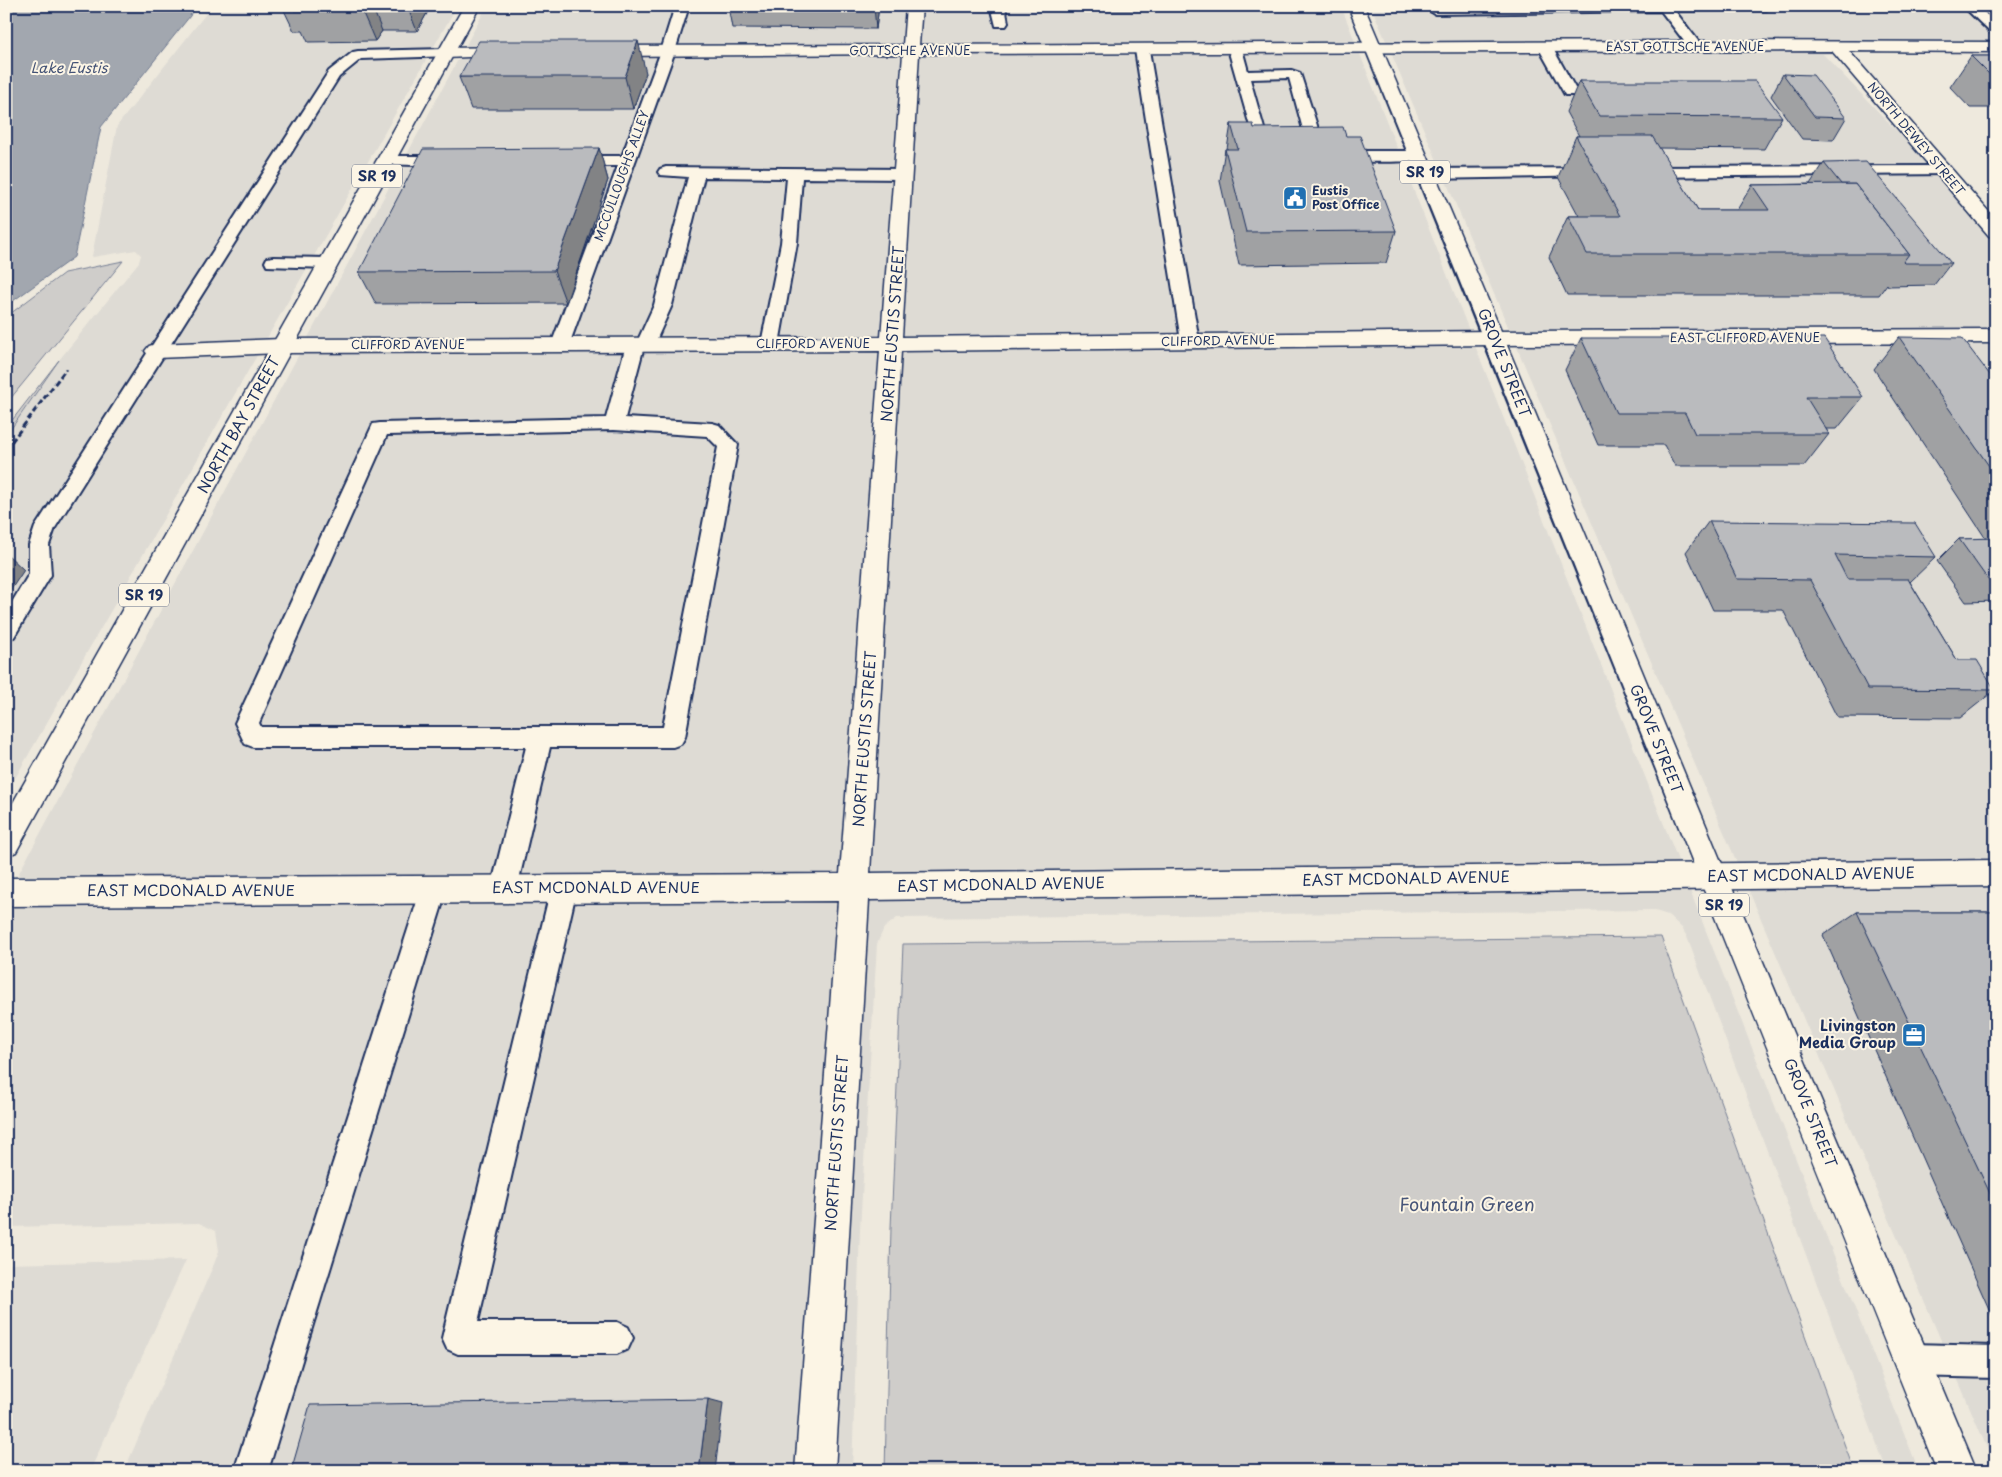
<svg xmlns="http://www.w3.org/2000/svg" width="2002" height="1477" viewBox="0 0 2002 1477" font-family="'Playpen Sans',sans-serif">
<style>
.built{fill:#dedbd4}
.green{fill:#cfcdca;stroke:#757e94}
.water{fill:#a2a7af;stroke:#6c778f}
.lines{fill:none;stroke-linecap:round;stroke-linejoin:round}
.service-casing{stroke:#1b2f5e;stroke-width:4}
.minor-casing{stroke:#1b2f5e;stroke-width:3}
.primary-casing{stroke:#1b2f5e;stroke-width:3}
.service{fill:#fcf5e5;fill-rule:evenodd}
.minor{fill:#fcf5e5;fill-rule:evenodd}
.primary{fill:#fcf5e5;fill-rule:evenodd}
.rail{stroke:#1b2f5e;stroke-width:3;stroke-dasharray:6 3;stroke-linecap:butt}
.wall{fill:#a0a1a3;stroke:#1b2f5e}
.shaded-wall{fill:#828385;stroke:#1b2f5e}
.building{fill:#babbbe;stroke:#1b2f5e}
.labels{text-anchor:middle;stroke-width:4;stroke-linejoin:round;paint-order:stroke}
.far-street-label{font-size:12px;fill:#1b2f5e;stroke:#fcf5e5}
.far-poi-label{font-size:12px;font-weight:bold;fill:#1b2f5e;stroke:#fcf5e5;text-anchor:start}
.far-water-label{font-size:14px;font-style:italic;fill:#445376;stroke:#fcf5e5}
.shield{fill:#fcf5e5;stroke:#5e6a86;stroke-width:1}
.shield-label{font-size:14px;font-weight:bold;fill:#1b2f5e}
.street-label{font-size:15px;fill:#1b2f5e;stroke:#fcf5e5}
.poi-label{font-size:15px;font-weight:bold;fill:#1b2f5e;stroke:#fcf5e5;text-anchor:end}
.near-park-label{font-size:18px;fill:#485679;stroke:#fcf5e5}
</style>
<rect width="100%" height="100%" fill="#eee9dd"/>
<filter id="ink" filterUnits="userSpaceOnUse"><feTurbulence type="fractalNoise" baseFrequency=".02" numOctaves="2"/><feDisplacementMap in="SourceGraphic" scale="10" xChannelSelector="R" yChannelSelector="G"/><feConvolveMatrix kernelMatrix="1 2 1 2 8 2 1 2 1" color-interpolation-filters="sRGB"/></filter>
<g filter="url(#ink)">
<g class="built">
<path d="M207,6H457L6,794V436L59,360L139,262L141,255L136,250L93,257L92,256L117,126L205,15Z"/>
<path d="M487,6H1341L1919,1471H1887L1687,937L1682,928L1668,915L1652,910L897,918L884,928L877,944L860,1229L852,1471H124L214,1264L219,1251L216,1231L199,1223L6,1227V897Z"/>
<path d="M1371,6H1987L1996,14V45L1823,54L1996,235V1469Z"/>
<path d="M186,1260L90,1471H6V1264Z"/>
</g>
<g class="green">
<path d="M123,261L6,404V317L64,273Z"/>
<path d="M59,360L6,436V428Z"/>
<path d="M1661,937L1854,1471H885L891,1228L903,944Z"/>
</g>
<path class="water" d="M6,6H194L190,16L101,127L74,257L6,306Z"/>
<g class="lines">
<defs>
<g id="service">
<path d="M675,6H689L675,51L569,345L566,349L560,351L554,349L551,345L618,166H570L565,164L562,161L565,158L570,156H622L661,51Z"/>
<path d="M991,6H1005L1008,23L1006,26H996Z"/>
<path d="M1422,6H1772L1766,10L1675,11L1702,46L1695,50L1690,49L1661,11L1435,14Z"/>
<path d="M1963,6H1977L1996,23V34L1991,33Z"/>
<path d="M1545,43L1552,47L1575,88H1607L1612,89L1614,92L1612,95H1565L1538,47Z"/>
<path d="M1235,45L1242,49L1248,71L1291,70L1300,73L1323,144L1320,147H1310L1307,144L1289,78L1250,79L1267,139L1283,141L1286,144L1283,147C1274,150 1263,150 1255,144L1228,49Z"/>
<path d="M1142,46L1149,50L1199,341L1196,345L1190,347L1184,345L1181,341L1135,50Z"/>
<path d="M446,49L453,53L451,56L361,59L339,77L55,528L49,545L51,575L14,637L6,640V612L29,574V545L35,527L329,71L353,52L358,51Z"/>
<path d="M1337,147L1349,151H1418L1423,153L1426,156L1423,159L1418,161C1400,161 1339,166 1329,152L1332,149Z"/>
<path d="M386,156H449L454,158L457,161L454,164L449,166L381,164L378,161L381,158Z"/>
<path d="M1942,166L1948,168L1950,171L1948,174L1642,177L1636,175L1634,172L1636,169L1642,167Z"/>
<path d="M666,167L903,169L909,171L911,174L909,177L903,179L802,178L797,243L779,344L776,348L770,350L764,348L761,344L781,243L787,178L704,177L672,305L654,345L651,349L643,350L625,418L712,423L719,425L738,445L685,737L681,744L673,747H550L517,888L513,896L504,900L495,896L491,888L526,747H253L245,744L235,723L373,424L380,423L606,418L626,345L629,341L638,340L654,305L688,177L660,175L658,172L660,169ZM614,430L707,436L718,447L663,727H261L259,723L387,435Z"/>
<path d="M1593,168L1599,170L1601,173L1599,176L1426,179L1420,177L1418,174L1420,171L1426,169Z"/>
<path d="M273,257L328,258L334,259L336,263L334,267L328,268L267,266L265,262L267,258Z"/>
<path d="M564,876L573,880L577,888L478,1322H617L628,1327L633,1338L628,1349L617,1354H458L447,1349L442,1338L551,888L555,880Z"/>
<path d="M434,877L443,881L447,889L268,1471H234L421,889L425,881Z"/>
<path d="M1911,1344L1996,1346V1378L1911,1376L1899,1372L1895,1360L1899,1348Z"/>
</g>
<g id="minor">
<path d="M906,6H922L919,45L1675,41L1996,42V52L1849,51L1996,220V238L1989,236L1832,51L919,54L902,337L1494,331L1996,329V343L1494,345L901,351L870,873L1996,860V886L869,900L835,1471H795L838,901L6,906V878L840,874L880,351L282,353L156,358L149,356L145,351L149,346L156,344L282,339L881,337L903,54L602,56L596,54L594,51L596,48L602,46L903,45Z"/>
<path d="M509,47L515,49L517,52L515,55L446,58L440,56L438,53L440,50L446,48Z"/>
</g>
<g id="primary">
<path d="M464,6H480L16,852L6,856V815Z"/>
<path d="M1348,6H1364L1504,338L1727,876L1977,1471H1937C1740,983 1547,493 1348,6Z"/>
</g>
</defs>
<use href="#service" class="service-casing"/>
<use href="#minor" class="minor-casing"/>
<use href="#primary" class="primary-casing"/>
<use href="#service" class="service"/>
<use href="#minor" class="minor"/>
<use href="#primary" class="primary"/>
<path class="rail" d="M6,449L66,369"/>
</g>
<g class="wall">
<path d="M282,6H431L417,31H382L375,41L308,42L303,31H294Z"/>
<path d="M728,6H879L876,29L732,28Z"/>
<path d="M1060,6H1231L1230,10L1060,11Z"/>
<path d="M1971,56H1996V108H1970L1950,87Z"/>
<path d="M646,73L633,109H471L459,77Z"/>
<path d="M1783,74L1846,118L1833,140L1802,139L1771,96Z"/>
<path d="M1579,81L1782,117L1764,149L1659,148L1698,210H1737L1752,185L1810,184L1824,163L1951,263L1934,285L1888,286L1887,284L1879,295H1567L1549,257L1568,216H1579L1558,177L1576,136H1579L1566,112Z"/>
<path d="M1231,124L1254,128L1346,136L1396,231L1386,263L1239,265L1220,181L1225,149H1227Z"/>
<path d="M599,148L608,180L566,303L376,304L359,272Z"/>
<path d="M1899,337L1993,380L1996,377V601L1966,602L1937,561L1959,539H1986L1874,369Z"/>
<path d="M1581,338L1863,397L1837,429H1826L1829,434L1804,466H1675L1664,445H1598L1565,370Z"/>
<path d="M1709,521L1936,557L1910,582L1957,660L1995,690L1960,718L1837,717L1783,610H1713L1686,552Z"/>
<path d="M1857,912H1996V1318H1993L1823,935Z"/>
</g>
<g class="shaded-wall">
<path d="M365,6H372L382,31L375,41L362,11Z"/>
<path d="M407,6H431L417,31Z"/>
<path d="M874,6H879L876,29Z"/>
<path d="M638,41L646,73L633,109L625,77Z"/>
<path d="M599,148L608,180L566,303L554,271Z"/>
<path d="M6,553L24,570L6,597Z"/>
<path d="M708,1399L723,1403L715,1471H699Z"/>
</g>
<g class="building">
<path d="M297,6H365L362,11H294Z"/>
<path d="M479,41H638L625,77H459Z"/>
<path d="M1971,56H1996V77H1992Z"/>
<path d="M1783,74L1813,75L1846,118L1815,117Z"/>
<path d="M1579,81H1755L1782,117L1599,116Z"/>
<path d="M1231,124H1253L1254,128L1343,127L1346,136H1360L1396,231L1246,232L1225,149H1238Z"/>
<path d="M1576,136H1652L1698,210H1769L1752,185L1855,184L1909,254H1587L1568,216H1620Z"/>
<path d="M599,148L554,271L359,272L423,149Z"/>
<path d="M1866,162L1951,263H1904L1903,262L1909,254L1855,184H1841L1824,163Z"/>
<path d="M1899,337L1962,338L1996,383V476Z"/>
<path d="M1581,338H1824L1863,397H1806L1829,434H1695L1685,413H1616Z"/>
<path d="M1709,521L1915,523L1936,557L1835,555L1847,579H1908L1957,660H1977L1995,690L1868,689L1810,580L1737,579Z"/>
<path d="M1996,538V581H1989L1959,539Z"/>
<path d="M1857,912H1996V1206Z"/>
<path d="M708,1399L699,1471H291L310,1405Z"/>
</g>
</g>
<defs>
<symbol id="civic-square" viewBox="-11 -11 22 22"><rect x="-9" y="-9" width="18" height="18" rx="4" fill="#1f6fb2" stroke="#fcf5e5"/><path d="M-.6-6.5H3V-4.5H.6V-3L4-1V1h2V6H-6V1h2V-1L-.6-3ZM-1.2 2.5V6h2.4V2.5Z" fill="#fff"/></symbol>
<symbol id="office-square" viewBox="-11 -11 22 22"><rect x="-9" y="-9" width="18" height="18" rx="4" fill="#1f6fb2" stroke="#fcf5e5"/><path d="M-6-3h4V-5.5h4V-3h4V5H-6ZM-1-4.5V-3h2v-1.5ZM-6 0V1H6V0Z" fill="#fff"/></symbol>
</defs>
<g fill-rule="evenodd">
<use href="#civic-square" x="1281" y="184" width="28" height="28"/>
<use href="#office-square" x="1900" y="1021" width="28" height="28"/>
</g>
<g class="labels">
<g class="far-street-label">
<text x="1685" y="51">EAST GOTTSCHE AVENUE</text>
<text x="910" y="55">GOTTSCHE AVENUE</text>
<text transform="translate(1916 139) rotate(50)" y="4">NORTH DEWEY STREET</text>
<text transform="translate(622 176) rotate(-70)" y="4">MCCULLOUGHS ALLEY</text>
<text x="1745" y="342">EAST CLIFFORD AVENUE</text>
<text transform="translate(1218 341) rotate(-1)" y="4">CLIFFORD AVENUE</text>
<text x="813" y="348">CLIFFORD AVENUE</text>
<text x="408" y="349">CLIFFORD AVENUE</text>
</g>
<g class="far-poi-label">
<text x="1312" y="195">Eustis<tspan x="1312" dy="14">Post Office</tspan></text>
</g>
<g class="far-water-label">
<text x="69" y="73">Lake Eustis</text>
</g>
<g class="shield">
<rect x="1400" y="160.5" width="50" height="23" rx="4"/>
<rect x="352" y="164.5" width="50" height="23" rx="4"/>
<rect x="119" y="583.5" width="50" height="23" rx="4"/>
<rect x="1699" y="893.5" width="50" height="23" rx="4"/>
</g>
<g class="shield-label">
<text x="1425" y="177">SR 19</text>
<text x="377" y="181">SR 19</text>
<text x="144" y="600">SR 19</text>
<text x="1724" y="910">SR 19</text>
</g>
<g class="street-label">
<text transform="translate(893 334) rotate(-86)" y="5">NORTH EUSTIS STREET</text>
<text transform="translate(1504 363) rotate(68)" y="5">GROVE STREET</text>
<text transform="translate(239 425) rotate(-61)" y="5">NORTH BAY STREET</text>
<text transform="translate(865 739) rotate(-86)" y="5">NORTH EUSTIS STREET</text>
<text transform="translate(1656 739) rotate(68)" y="5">GROVE STREET</text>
<text transform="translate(1811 875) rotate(-1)" y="5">EAST MCDONALD AVENUE</text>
<text transform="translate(1406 879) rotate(-1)" y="5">EAST MCDONALD AVENUE</text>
<text transform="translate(1001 885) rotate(-1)" y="5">EAST MCDONALD AVENUE</text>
<text x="596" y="893">EAST MCDONALD AVENUE</text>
<text x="191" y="896">EAST MCDONALD AVENUE</text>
<text transform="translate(1810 1113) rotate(68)" y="5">GROVE STREET</text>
<text transform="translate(837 1143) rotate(-86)" y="5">NORTH EUSTIS STREET</text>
</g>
<g class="poi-label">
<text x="1896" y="1031">Livingston<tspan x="1896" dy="17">Media Group</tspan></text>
</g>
<g class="near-park-label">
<text x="1467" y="1211">Fountain Green</text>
</g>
</g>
<rect width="2002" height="1477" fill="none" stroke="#fcf5e5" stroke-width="25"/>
<rect x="12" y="12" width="1977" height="1452" fill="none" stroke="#1b2f5e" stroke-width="2" filter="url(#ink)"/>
</svg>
